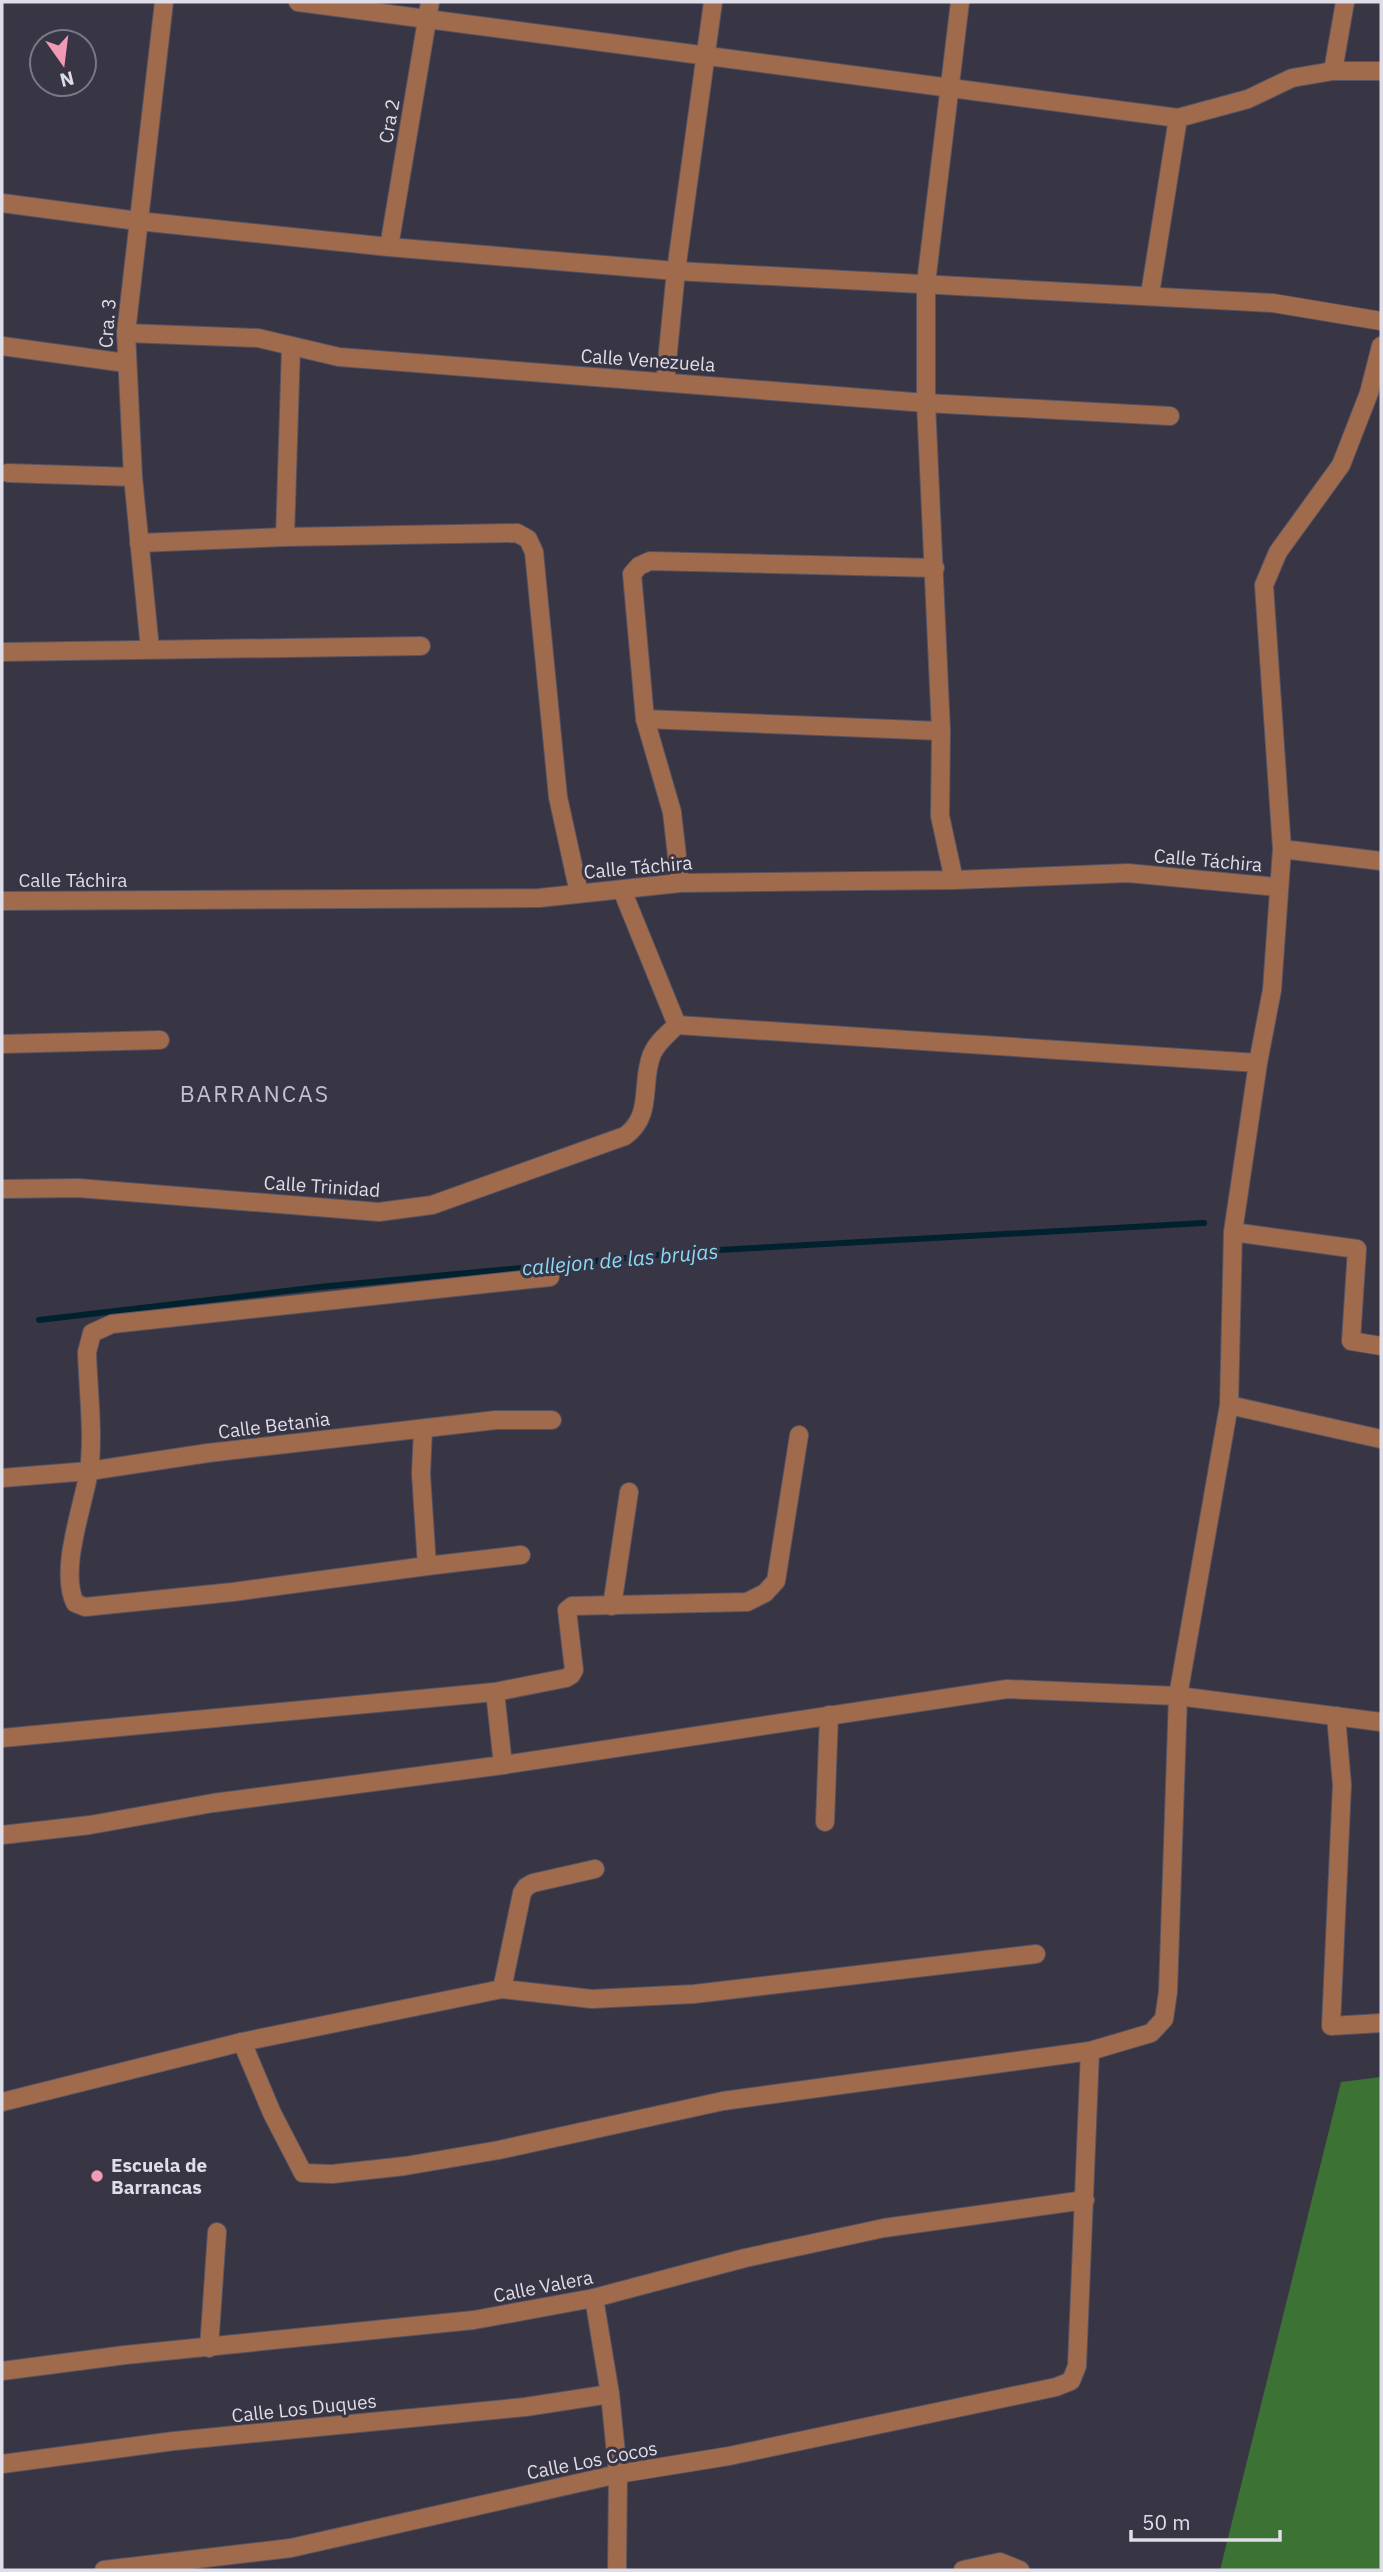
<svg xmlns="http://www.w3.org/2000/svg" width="1383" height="2572" viewBox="0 0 1383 2572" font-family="'IBM Plex Sans',sans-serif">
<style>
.green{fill:#3c7233}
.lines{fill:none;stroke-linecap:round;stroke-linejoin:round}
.stream{stroke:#00222f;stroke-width:6}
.minor-casing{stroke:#565362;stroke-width:20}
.minor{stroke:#a06a4c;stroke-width:18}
.poi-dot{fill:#f19ab3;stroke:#383545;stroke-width:2.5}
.labels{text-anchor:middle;stroke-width:6;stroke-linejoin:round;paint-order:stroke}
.street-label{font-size:19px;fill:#dfdde7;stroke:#383545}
.poi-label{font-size:19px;font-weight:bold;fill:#dfdde7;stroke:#383545;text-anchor:start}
.water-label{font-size:21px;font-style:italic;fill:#89dafa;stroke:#383545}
.quarter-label{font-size:23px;letter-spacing:2px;fill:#c3bfd4;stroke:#383545}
</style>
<rect width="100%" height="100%" fill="#383545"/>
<path class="green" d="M1381,2077V2570H1220L1341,2082Z"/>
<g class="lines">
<path class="stream" d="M39,1320L319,1287L700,1251L1204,1223"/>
<defs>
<g id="minor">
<path d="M298,2L1178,118L1248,99L1292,78L1333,71H1381"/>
<path d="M1333,71L1345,2"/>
<path d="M2,203L138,221L389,247L676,271L1273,303L1381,321"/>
<path d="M389,247L430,2"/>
<path d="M1150,294L1178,118"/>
<path d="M126,333L258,338L339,357L926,403L1170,416"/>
<path d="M2,346L126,363"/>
<path d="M665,382L676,271L713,2"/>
<path d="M8,473L133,477"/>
<path d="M285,537L291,347"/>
<path d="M139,543L285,537L517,533L528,539L534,552L558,797L579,893"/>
<path d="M150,649L133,477L126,333L164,2"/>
<path d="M2,652L421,646"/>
<path d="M645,719L941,731"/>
<path d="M1282,849L1381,861"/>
<path d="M954,880L940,816L941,731L926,403V283L960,2"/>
<path d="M680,883L672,812L645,719L632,574L639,566L650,561L935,568"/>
<path d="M622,890L677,1025L1258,1063"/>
<path d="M2,901L539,898L680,883L954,880L1128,873L1278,887"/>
<path d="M2,1044L160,1040"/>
<path d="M2,1189L78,1188L379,1212L432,1205L625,1136C654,1115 640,1083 652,1054C657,1042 668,1034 677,1025"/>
<path d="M1233,1232L1357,1249L1351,1341L1381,1346"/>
<path d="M1229,1405L1381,1439"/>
<path d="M423,1429L421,1474L427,1566L233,1592L85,1607L75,1603C59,1570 83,1507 89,1471C94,1433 88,1390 87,1352L92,1333L112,1324L550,1277"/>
<path d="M2,1478L89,1471L208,1453L496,1420H552"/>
<path d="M427,1566L521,1555"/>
<path d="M612,1606L629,1492"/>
<path d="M495,1692L503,1765"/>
<path d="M1336,1716L1342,1785L1331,2026L1381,2023"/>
<path d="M2,1738L495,1692L566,1678L571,1675L574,1670L567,1610L572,1606L747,1602L765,1593L776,1581L799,1435"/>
<path d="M825,1822L829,1715"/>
<path d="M2,1835L90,1825L213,1803L503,1765L1007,1689L1178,1696L1381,1722"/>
<path d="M502,1989L592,1999L694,1994L1036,1954"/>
<path d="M242,2042L272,2113L303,2173L332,2174L405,2166L499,2150L723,2101L1090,2051"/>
<path d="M2,2102L242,2042L502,1989L522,1893L526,1887L533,1883L595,1869"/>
<path d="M594,2298L610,2394L618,2474L617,2570"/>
<path d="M209,2348L217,2232"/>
<path d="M2,2371L125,2355L474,2320L594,2298L745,2258L884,2228L1085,2200"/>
<path d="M2,2464L174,2441L525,2407L610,2394"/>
<path d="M104,2570L291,2548L618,2474L729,2456L1056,2387L1071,2381L1077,2366L1090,2051L1151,2033L1164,2019L1168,1992L1178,1696L1229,1405L1233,1232L1258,1063L1272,990L1282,849L1264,585L1278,552L1341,465L1369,393L1381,346"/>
<path d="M963,2570L1000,2562L1020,2570"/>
</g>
</defs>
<use href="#minor" class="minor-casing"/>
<use href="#minor" class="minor"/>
</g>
<circle class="poi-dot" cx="97" cy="2176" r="7"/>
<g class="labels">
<g class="street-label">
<text transform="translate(389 121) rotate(-80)" y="7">Cra 2</text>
<text transform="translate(107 323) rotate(-86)" y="7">Cra. 3</text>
<text transform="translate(648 360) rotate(4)" y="7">Calle Venezuela</text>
<text transform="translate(1208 860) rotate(5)" y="7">Calle Táchira</text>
<text transform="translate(638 867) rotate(-5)" y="7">Calle Táchira</text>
<text x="73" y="887">Calle Táchira</text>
<text transform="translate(322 1186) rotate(4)" y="7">Calle Trinidad</text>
<text transform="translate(274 1425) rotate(-7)" y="7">Calle Betania</text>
<text transform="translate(543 2286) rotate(-11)" y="7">Calle Valera</text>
<text transform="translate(304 2408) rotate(-6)" y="7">Calle Los Duques</text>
<text transform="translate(592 2460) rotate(-11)" y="7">Calle Los Cocos</text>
</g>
<g class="poi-label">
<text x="111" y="2172">Escuela de<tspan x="111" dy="22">Barrancas</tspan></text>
</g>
<g class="water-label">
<text transform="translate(620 1260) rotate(-5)" y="7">callejon de las brujas</text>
</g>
<g class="quarter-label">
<text x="255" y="1102">BARRANCAS</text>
</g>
</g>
<rect width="1383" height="2572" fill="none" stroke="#dfdde7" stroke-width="7"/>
<g transform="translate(63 63) rotate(166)"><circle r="33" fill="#383545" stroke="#7b7886" stroke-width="2"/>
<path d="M0-5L12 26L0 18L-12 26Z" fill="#f19ab3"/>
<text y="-10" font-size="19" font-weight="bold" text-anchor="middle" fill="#dfdde7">N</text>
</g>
<path d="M1131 2530v10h149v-10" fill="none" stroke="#dfdde7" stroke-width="3.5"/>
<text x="1142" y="2530" font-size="21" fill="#dfdde7" stroke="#383545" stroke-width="5" paint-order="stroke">50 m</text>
</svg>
